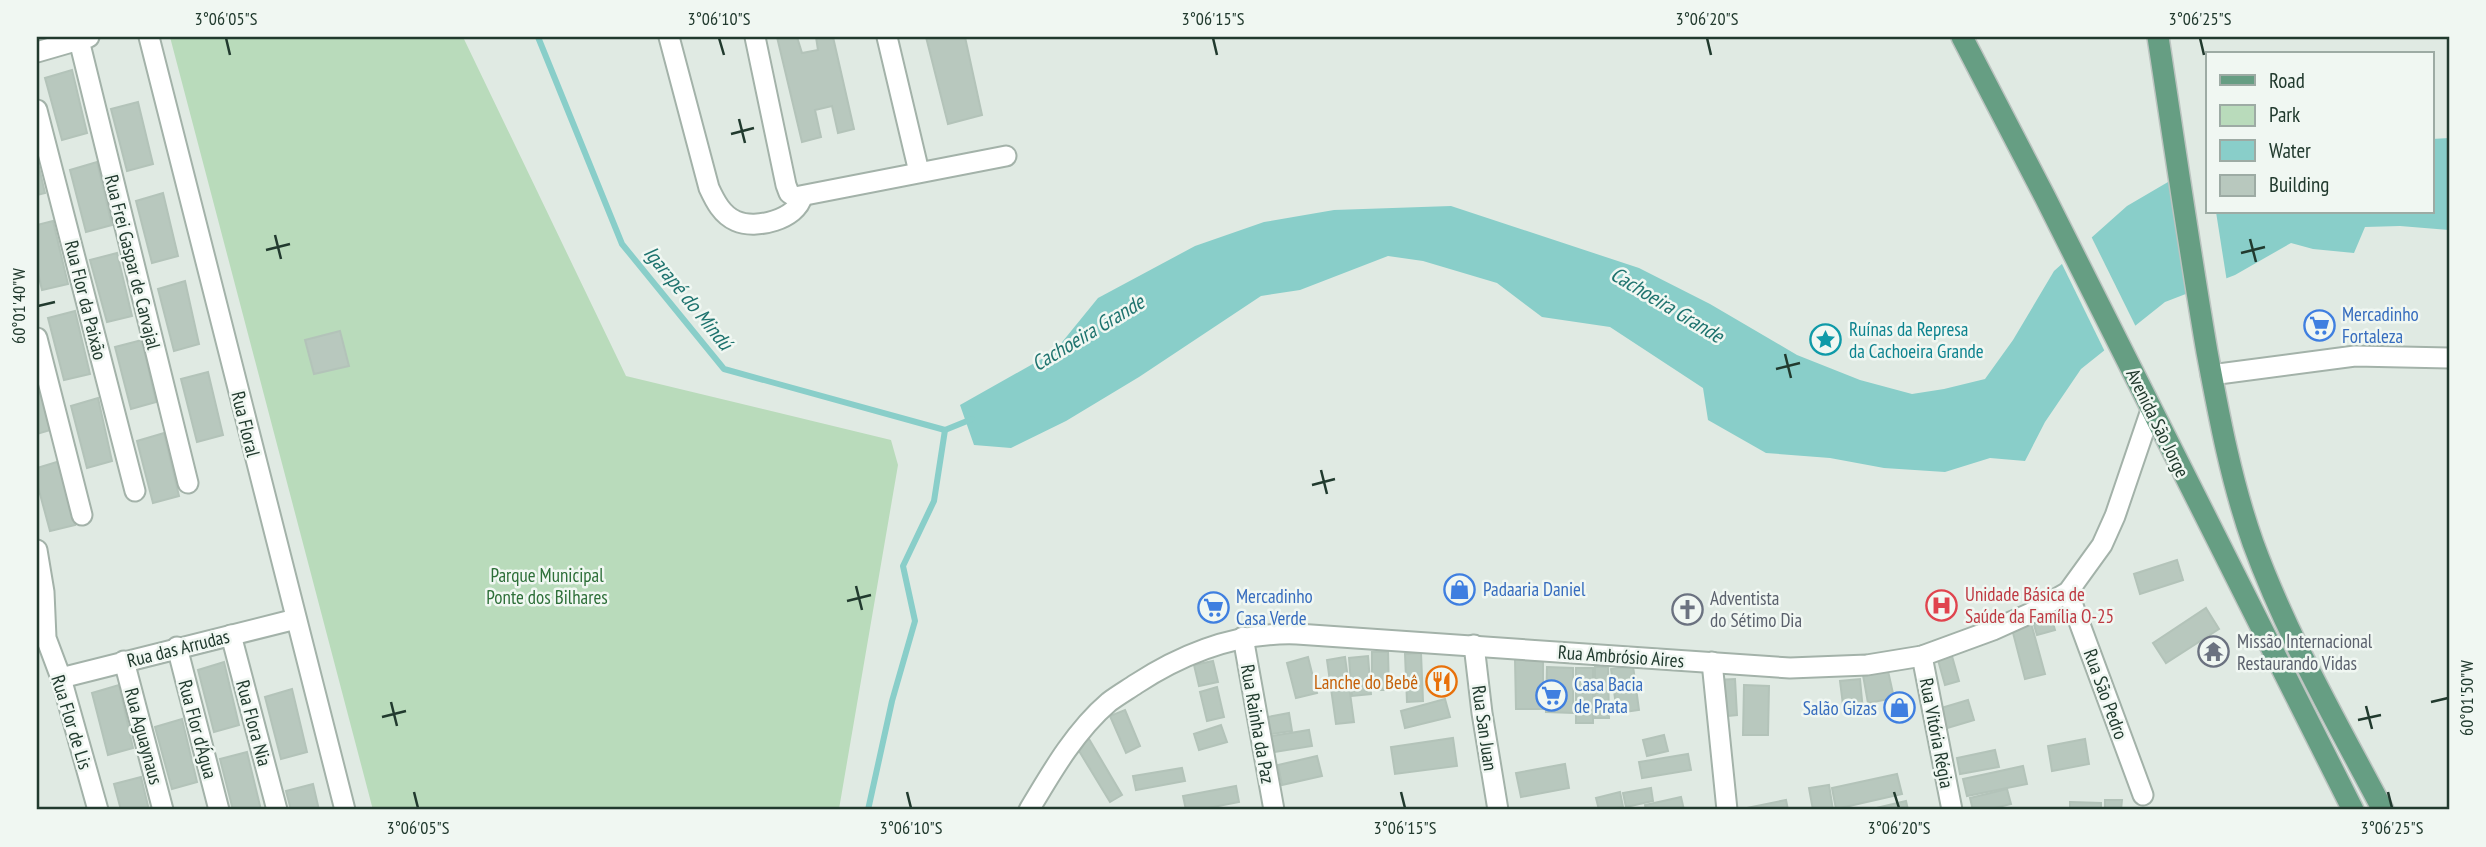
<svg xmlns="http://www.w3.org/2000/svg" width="2486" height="847" viewBox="0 0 2486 847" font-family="'PT Sans Narrow',sans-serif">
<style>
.green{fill:#b9dbbb}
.water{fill:#89cec9}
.pier{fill:#e0eae3}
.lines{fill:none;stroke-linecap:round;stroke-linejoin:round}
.stream{stroke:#89cec9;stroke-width:6}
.building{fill:#b8c8be;stroke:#b3c3b9;stroke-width:2}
.minor-casing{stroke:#a3b2a9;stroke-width:23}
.major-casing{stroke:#bcc4c0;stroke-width:24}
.minor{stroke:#fff;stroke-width:19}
.major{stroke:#669e83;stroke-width:21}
.ticks{fill:none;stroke:#213a2e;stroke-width:2.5}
.labels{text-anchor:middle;stroke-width:5;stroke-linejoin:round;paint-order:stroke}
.street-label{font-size:19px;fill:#213a2e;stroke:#f0f7f2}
.shop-label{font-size:19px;fill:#366cbe;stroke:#f0f7f2;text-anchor:start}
.culture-label{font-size:19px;fill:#0d838f;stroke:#f0f7f2;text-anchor:start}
.park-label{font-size:19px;fill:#2d6f38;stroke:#f0f7f2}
.health-label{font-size:19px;fill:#be3a42;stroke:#f0f7f2;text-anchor:start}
.worship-label{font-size:19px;fill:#5b616d;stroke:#f0f7f2;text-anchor:start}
.food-label{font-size:19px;fill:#c56008;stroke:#f0f7f2;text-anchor:end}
.water-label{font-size:21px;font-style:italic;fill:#1e736e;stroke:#f0f7f2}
.neatline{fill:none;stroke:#213a2e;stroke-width:2.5}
.ticks-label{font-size:18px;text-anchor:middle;fill:#213a2e}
</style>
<rect width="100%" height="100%" fill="#e0eae3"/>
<path class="green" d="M170,37H463L626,376L891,440L898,465L839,809L373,810Z"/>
<path class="water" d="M2449,138V230L2400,226L2365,227L2354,253L2313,249L2291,243L2235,275L2165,302L2081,369L2045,422L2025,461L1990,458L1945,472L1884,468L1830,458L1766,453L1708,420L1703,388L1610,327L1542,317L1497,283L1423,261L1388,256L1300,290L1261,296L1139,377L1066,421L1011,448L974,445L960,405L1054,352L1098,298L1195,246L1264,222L1334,210L1451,206L1639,268L1710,304L1797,355L1860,380L1912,394L1944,389L1985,379L2013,340L2054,271L2127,206L2168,182L2208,180V212H2432V139Z"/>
<g class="pier">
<path d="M2208,177V212H2216L2227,282L2194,295L2175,178Z"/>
<path d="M2090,234L2137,329L2106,354L2060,260Z"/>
</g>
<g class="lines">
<g class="stream">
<path d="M538,37L622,244L724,369L945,430"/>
<path d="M945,430L972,419"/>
<path d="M868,810L892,701L915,621L903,566L934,501L945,430"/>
</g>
</g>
<g class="building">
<path d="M777,37H797L802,53L818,50L816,37H833L854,129L838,133L832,106L815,110L821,137L802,142Z"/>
<path d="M926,37H965L982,115L948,124Z"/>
<path d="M72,70L87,133L62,140L45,78Z"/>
<path d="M138,102L153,164L127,171L111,109Z"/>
<path d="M37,159L45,193L37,195Z"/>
<path d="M97,162L112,225L86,232L70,170Z"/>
<path d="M163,193L178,256L152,263L136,201Z"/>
<path d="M53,221L68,284L42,290L37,269V225Z"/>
<path d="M117,253L132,316L107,322L90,260Z"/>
<path d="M185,281L199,344L174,351L158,289Z"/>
<path d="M75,311L90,374L64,380L48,318Z"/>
<path d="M340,331L349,366L314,374L305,340Z"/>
<path d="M142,340L156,402L131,409L115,347Z"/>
<path d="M208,372L223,435L197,442L181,379Z"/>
<path d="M37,375L50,430L37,434Z"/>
<path d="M98,398L112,461L87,468L71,406Z"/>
<path d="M164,433L179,496L153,503L137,441Z"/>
<path d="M60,461L75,525L50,531L37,483V468Z"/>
<path d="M2177,560L2183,580L2140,594L2134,574Z"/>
<path d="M2206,608L2219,629L2166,663L2153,643Z"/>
<path d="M2050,613L2055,630L2037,635L2032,618Z"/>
<path d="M2031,623L2045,674L2025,679L2012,629Z"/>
<path d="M1950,649L1959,681L1945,685L1936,653Z"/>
<path d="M1372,652H1388L1389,690H1372Z"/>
<path d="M1421,653L1423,701L1407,702L1405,654Z"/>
<path d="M1368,656L1371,694L1352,696L1349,658Z"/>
<path d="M1308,657L1317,693L1296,698L1287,663Z"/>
<path d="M1345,657L1354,722L1336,724L1327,660Z"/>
<path d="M1515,659H1543V709H1516Z"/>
<path d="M1213,661L1218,682L1199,686L1194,665Z"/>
<path d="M224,662L239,725L214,732L198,670Z"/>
<path d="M1633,666L1639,710L1617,713L1611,669Z"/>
<path d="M1547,667L1573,668V713L1546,712Z"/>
<path d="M1595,667H1608L1609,718H1595Z"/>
<rect x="1576" y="668" width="17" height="55"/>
<path d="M1888,671L1894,698L1868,703L1863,675Z"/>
<path d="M1735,679L1737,715L1718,717L1715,680Z"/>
<path d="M1860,679L1863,711L1844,713L1840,681Z"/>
<path d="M119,685L133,748L108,755L92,693Z"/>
<path d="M1744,685L1769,686L1768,735H1743Z"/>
<path d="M1217,687L1224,717L1207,721L1200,692Z"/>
<path d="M292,689L307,752L281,759L265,697Z"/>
<path d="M1445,699L1450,717L1405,728L1401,711Z"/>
<path d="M1968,700L1974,720L1944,729L1938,709Z"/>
<path d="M1125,710L1140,746L1126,753L1110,716Z"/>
<path d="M1289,713L1292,731L1265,735L1262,718Z"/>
<path d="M182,719L197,782L172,789L155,727Z"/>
<path d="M1221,725L1227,742L1199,750L1194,734Z"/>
<path d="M1309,730L1312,746L1268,753L1265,737Z"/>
<path d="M1664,735L1668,751L1647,756L1643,740Z"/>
<path d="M1453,738L1457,766L1395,774L1391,747Z"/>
<path d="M1089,739L1122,795L1110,802L1076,746Z"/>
<path d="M2085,739L2089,764L2052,771L2048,746Z"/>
<path d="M1995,750L1999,767L1960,774L1957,758Z"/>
<path d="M247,752L261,810H233L220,759Z"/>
<path d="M1688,754L1691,770L1642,778L1639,762Z"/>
<path d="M1317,756L1322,776L1282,785L1278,765Z"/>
<path d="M1565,764L1569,788L1521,797L1516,773Z"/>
<path d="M2023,766L2027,784L1967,796L1963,779Z"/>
<path d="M1182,768L1185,781L1136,790L1133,776Z"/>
<path d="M1897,774L1902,794L1836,809L1832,788Z"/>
<path d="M141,777L149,810H121L114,784Z"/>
<path d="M313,784L319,810H291L286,791Z"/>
<path d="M1829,785L1833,810H1813L1809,788Z"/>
<path d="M1236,786L1239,802L1198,810H1186L1183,796Z"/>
<path d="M1651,788L1653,801L1626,807L1623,793Z"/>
<path d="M2007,789L2011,804L1986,810H1973L1970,798Z"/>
<path d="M1620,792L1623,807L1599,810L1596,798Z"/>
<path d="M1681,797L1684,810H1646L1645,805Z"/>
<path d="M1786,800L1788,810H1737Z"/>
<path d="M2105,800H2122L2121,810H2105Z"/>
<path d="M1906,801L1908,810H1876V808Z"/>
<path d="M2070,802L2101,803V810H2070Z"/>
</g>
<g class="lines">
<defs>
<g id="minor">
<path d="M149,37L345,810"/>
<path d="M669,37L709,188C715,201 722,215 736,221C756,230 797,219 802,197"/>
<path d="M755,37L786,185L789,193L795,197L1006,156"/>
<path d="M887,37L919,172"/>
<path d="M79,40L188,483"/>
<path d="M37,52L89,37"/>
<path d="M37,110L135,491"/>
<path d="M37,338L82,515"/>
<path d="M2211,375L2355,356L2449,358"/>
<path d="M37,550L44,592L46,638L61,678L98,810"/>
<path d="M2068,592L2143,795"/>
<path d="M231,635L277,810"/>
<path d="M1243,637L1274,810"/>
<path d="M1474,645L1482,713L1498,810"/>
<path d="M177,647L219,810"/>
<path d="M1922,656L1952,810"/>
<path d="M124,661L163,810"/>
<path d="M1712,662L1727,810"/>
<path d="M61,678L296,619"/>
<path d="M1029,810C1051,773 1075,731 1109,702C1117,696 1127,690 1136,684C1185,652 1238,632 1297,634L1790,668L1867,665L1922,656L1993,630L2031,613L2068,592L2102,545L2115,516L2151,410"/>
</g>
<g id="major">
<path d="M1962,37L2045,197L2353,810"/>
<path d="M2158,37C2174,142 2189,247 2207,352C2219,416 2231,481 2253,543C2287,636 2337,723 2383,810"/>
</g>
</defs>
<use href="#minor" class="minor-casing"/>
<use href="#major" class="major-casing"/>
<use href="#minor" class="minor"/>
<use href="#major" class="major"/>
</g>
<path class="ticks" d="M226,38L230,55M719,38L724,55M1213,38L1217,55M1707,38L1711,55M2200,38L2204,55M739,119L745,143M731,134L754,128M275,235L281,259M2250,239L2256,262M266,250L290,244M2241,253L2265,247M38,306L55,302M1785,354L1791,378M1776,369L1800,363M1321,470L1327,494M1312,485L1335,479M856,586L862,610M847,601L871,595M391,702L397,726M2431,702L2448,698M2366,706L2372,729M382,717L406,711M2358,720L2381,715M414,792L418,808M907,792L911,808M1401,792L1405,808M1894,792L1899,808M2388,792L2392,808"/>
<defs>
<symbol id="supermarket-ring" viewBox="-11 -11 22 22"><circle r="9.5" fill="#f0f7f2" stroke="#3f7fe0" stroke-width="1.5"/><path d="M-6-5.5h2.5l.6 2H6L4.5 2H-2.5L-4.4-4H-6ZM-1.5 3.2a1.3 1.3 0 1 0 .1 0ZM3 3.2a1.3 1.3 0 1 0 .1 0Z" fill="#3f7fe0"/></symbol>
<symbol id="sight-ring" viewBox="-11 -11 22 22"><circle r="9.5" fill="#f0f7f2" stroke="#0f9aa8" stroke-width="1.5"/><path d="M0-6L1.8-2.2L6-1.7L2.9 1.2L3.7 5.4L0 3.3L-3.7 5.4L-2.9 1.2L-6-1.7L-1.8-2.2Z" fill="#0f9aa8"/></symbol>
<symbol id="shop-ring" viewBox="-11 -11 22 22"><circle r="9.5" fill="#f0f7f2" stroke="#3f7fe0" stroke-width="1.5"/><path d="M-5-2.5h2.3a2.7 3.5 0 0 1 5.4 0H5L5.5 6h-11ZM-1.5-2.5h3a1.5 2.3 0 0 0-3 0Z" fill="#3f7fe0"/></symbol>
<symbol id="hospital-ring" viewBox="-11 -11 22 22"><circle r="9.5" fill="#f0f7f2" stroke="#e0444e" stroke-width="1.5"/><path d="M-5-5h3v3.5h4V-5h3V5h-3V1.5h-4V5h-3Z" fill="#e0444e"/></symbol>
<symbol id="church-ring" viewBox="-11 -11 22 22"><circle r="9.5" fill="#f0f7f2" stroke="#6b7280" stroke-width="1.5"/><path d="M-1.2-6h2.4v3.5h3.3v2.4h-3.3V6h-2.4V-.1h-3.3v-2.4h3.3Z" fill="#6b7280"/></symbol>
<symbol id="temple-ring" viewBox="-11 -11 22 22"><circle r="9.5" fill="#f0f7f2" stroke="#6b7280" stroke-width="1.5"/><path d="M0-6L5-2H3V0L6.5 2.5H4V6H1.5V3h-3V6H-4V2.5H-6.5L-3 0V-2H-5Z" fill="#6b7280"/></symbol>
<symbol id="restaurant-ring" viewBox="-11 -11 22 22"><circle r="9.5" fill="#f0f7f2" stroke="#e8710a" stroke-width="1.5"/><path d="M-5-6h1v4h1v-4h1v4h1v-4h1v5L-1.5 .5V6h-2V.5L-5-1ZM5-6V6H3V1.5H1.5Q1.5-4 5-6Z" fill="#e8710a"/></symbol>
</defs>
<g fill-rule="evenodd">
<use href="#supermarket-ring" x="2302" y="308" width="35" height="35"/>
<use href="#sight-ring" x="1808" y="322" width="35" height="35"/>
<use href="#shop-ring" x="1442" y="572" width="35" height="35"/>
<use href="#hospital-ring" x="1924" y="588" width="35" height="35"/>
<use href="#supermarket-ring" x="1196" y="590" width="35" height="35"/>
<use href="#church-ring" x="1670" y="592" width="35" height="35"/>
<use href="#temple-ring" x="2196" y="634" width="35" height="35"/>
<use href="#restaurant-ring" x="1424" y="664" width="35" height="35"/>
<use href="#supermarket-ring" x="1534" y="678" width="35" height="35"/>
<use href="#shop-ring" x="1882" y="690" width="35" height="35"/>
</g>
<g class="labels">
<g class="street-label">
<text transform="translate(133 262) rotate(76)" y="7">Rua Frei Gaspar de Carvajal</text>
<text transform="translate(86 300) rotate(76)" y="7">Rua Flor da Paixão</text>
<text transform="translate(2158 423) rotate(64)" y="7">Avenida São Jorge</text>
<text transform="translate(246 424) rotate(76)" y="7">Rua Floral</text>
<text transform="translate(178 648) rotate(-14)" y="7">Rua das Arrudas</text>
<text transform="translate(1621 656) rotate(4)" y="7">Rua Ambrósio Aires</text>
<text transform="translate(2106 694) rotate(70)" y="7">Rua São Pedro</text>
<text transform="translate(72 722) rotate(73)" y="7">Rua Flor de Lis</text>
<text transform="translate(254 723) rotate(75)" y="7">Rua Flora Nia</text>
<text transform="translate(1258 724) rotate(80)" y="7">Rua Rainha da Paz</text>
<text transform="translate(1485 728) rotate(82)" y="7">Rua San Juan</text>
<text transform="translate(198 729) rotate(75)" y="7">Rua Flor d'Água</text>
<text transform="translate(1937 733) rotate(79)" y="7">Rua Vitória Régia</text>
<text transform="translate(144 736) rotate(75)" y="7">Rua Aguaynaus</text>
</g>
<g class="shop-label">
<text x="2342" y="321">Mercadinho<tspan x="2342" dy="22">Fortaleza</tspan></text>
<text x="1483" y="596">Padaaria Daniel</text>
<text x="1236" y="603">Mercadinho<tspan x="1236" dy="22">Casa Verde</tspan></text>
<text x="1574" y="691">Casa Bacia<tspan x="1574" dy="22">de Prata</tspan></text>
<text x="1877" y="715" text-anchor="end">Salão Gizas</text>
</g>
<g class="culture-label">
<text x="1849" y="336">Ruínas da Represa<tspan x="1849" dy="22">da Cachoeira Grande</tspan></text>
</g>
<g class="park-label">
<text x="547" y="582">Parque Municipal<tspan x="547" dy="22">Ponte dos Bilhares</tspan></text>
</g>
<g class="health-label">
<text x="1965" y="601">Unidade Básica de<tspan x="1965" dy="22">Saúde da Família O-25</tspan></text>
</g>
<g class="worship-label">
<text x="1710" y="605">Adventista<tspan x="1710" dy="22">do Sétimo Dia</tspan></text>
<text x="2237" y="648">Missão Internacional<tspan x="2237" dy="22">Restaurando Vidas</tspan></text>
</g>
<g class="food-label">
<text x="1418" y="689">Lanche do Bebê</text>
</g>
<g class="water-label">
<text transform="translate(688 298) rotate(51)" y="7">Igarapé do Mindú</text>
<text transform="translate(1667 305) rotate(31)" y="7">Cachoeira Grande</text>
<text transform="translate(1088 333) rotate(-31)" y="7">Cachoeira Grande</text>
</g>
</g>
<rect width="2486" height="847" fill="none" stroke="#f0f7f2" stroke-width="77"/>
<rect x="2206" y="52" width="228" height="161" fill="#f0f7f2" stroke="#9daba4" stroke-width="2"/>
<rect x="2220" y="75" width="35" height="10" fill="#669e83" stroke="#9daba4" stroke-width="2"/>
<text x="2269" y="88" font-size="21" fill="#213a2e">Road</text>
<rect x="2220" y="105" width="35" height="21" fill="#b9dbbb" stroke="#9daba4" stroke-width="2"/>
<text x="2269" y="122" font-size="21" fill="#213a2e">Park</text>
<rect x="2220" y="140" width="35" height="21" fill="#89cec9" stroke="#9daba4" stroke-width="2"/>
<text x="2269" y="158" font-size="21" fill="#213a2e">Water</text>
<rect x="2220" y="175" width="35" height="21" fill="#b8c8be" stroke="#9daba4" stroke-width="2"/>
<text x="2269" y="192" font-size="21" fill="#213a2e">Building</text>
<rect x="38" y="38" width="2410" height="770" class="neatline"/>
<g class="ticks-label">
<text x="226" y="25">3°06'05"S</text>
<text x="719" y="25">3°06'10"S</text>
<text x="1213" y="25">3°06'15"S</text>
<text x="1707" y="25">3°06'20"S</text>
<text x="2200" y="25">3°06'25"S</text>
<text transform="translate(19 306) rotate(-90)" y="6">60°01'40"W</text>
<text transform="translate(2467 698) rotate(-90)" y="6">60°01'50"W</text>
<text x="418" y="834">3°06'05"S</text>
<text x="911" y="834">3°06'10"S</text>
<text x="1405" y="834">3°06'15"S</text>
<text x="1899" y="834">3°06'20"S</text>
<text x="2392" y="834">3°06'25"S</text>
</g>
</svg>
